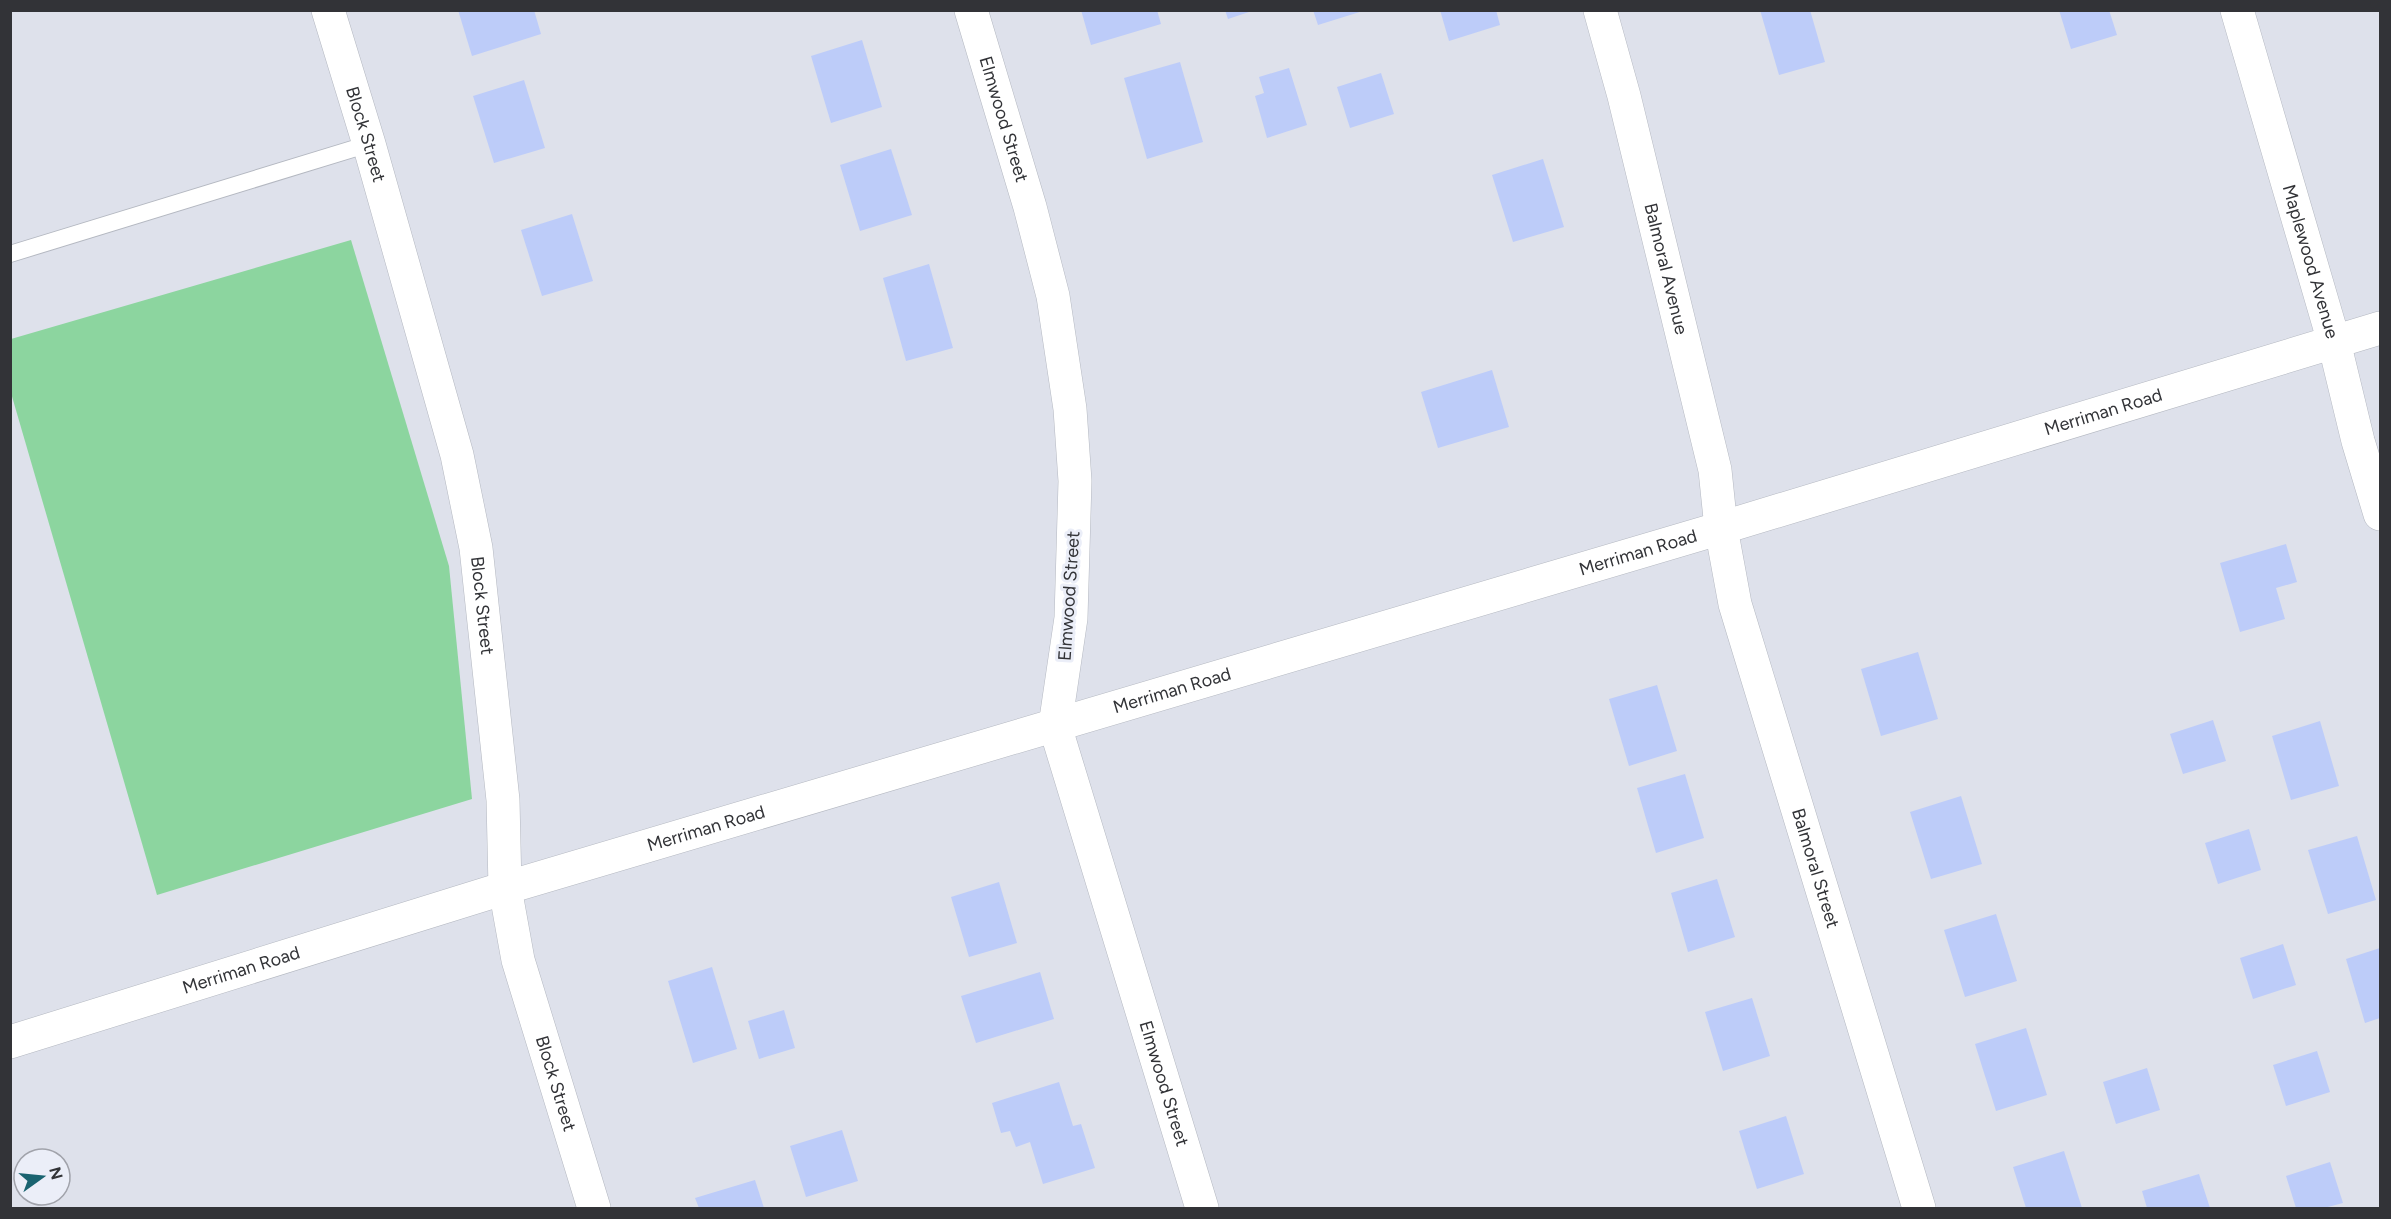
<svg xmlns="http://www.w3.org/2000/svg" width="2391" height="1219" viewBox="0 0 2391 1219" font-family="Figtree,sans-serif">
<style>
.green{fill:#8cd59f}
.building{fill:#bdccf9}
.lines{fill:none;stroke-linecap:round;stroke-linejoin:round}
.lane-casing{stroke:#b4b8c1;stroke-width:18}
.street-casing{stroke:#b4b8c1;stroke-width:34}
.secondary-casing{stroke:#b4b8c1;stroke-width:34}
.lane{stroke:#fff;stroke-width:16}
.street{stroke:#fff;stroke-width:33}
.secondary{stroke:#fff;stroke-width:33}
.labels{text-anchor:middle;stroke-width:6;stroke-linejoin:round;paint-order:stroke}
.street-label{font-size:18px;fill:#323337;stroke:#ebeef8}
</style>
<rect width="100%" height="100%" fill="#dee1eb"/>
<path class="green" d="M351,240L449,566L472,799L157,895L11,393V339Z"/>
<g class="building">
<path d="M458,10H534L541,34L472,56Z"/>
<path d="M1081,10H1157L1161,24L1091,45Z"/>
<path d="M1225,10H1252V11L1228,19Z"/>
<path d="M1313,10H1362L1363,11L1318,25Z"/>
<path d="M1440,10H1496L1500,25L1449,41Z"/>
<path d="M1760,10H1810L1825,62L1779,75Z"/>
<path d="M2059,10H2109L2117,35L2071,49Z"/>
<path d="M862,40L882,107L831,123L811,56Z"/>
<path d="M1180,62L1203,142L1147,159L1124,78Z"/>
<path d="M1289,68L1307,125L1267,138L1255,96L1264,93L1259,77Z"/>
<path d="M1381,73L1394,114L1350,128L1337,87Z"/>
<path d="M524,80L545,148L494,163L473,96Z"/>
<path d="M891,149L912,215L860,231L840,165Z"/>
<path d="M1543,159L1564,227L1513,242L1492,175Z"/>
<path d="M572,214L593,281L542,296L521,230Z"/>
<path d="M929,264L953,348L906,361L883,278Z"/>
<path d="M1492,370L1509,427L1438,448L1421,392Z"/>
<path d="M2286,544L2297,582L2276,588L2285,619L2240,632L2220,563Z"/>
<path d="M1918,652L1938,719L1881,736L1861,669Z"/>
<path d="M1657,685L1677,751L1629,766L1609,699Z"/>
<path d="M2213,720L2226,761L2183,774L2170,734Z"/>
<path d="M2320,721L2339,786L2291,800L2272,736Z"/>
<path d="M1685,774L1704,838L1656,853L1637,788Z"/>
<path d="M1961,796L1982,864L1931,879L1910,812Z"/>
<path d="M2249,829L2261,870L2218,884L2205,843Z"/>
<path d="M2357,836L2376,900L2328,914L2308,850Z"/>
<path d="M1717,879L1735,937L1688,952L1671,893Z"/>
<path d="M999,882L1017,943L969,957L951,897Z"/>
<path d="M1996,914L2017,981L1965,997L1944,930Z"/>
<path d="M2283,944L2296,985L2253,999L2240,958Z"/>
<path d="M2380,948V1018L2365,1023L2346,959Z"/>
<path d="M712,967L737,1049L693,1063L668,981Z"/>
<path d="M1040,972L1054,1019L976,1043L961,996Z"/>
<path d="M1752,998L1770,1056L1723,1071L1705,1012Z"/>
<path d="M784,1010L795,1048L759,1059L748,1021Z"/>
<path d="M2026,1028L2047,1095L1996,1111L1975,1044Z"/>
<path d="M2317,1051L2330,1092L2286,1106L2273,1065Z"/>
<path d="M2147,1068L2160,1110L2116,1124L2103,1082Z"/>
<path d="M1059,1082L1073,1126L1081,1124L1095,1168L1043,1184L1030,1142L1016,1147L1010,1131L1001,1133L992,1103Z"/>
<path d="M1786,1116L1804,1174L1757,1189L1739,1131Z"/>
<path d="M842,1130L858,1181L806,1197L790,1146Z"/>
<path d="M2064,1151L2082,1208H2026L2013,1167Z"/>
<path d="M2330,1162L2343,1203L2324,1208H2296L2286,1176Z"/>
<path d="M2199,1174L2210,1208H2147L2142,1191Z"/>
<path d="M755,1180L764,1208H699L695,1198Z"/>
</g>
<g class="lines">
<defs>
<path id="lane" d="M10,254L369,144"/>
<g id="street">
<path id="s1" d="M328,10L369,144L457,455L476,548L503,800L505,888L518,960L594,1208"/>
<path id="s2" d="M971,10L1030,207L1053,296L1070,409L1075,481L1071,618L1055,726L1202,1208"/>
<path id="s3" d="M1600,10L1624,96L1715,470L1721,528L1735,604L1919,1208"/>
<path id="s4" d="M2237,10L2334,342"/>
</g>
<g id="secondary">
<path d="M2334,342L2358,441L2380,514"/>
<path id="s5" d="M10,1042L505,888L1721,528L2380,328"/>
</g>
</defs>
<use href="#lane" class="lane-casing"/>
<use href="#street" class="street-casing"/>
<use href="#secondary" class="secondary-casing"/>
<use href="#lane" class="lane"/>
<use href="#street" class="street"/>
<use href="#secondary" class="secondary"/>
</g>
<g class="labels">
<g class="street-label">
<text dy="6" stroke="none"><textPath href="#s2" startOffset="114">Elmwood Street</textPath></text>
<text dy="6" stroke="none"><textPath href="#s1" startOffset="130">Block Street</textPath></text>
<text dy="6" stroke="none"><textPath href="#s4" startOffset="262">Maplewood Avenue</textPath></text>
<text dy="6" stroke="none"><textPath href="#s3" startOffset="267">Balmoral Avenue</textPath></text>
<text dy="6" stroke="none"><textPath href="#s5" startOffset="2186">Merriman Road</textPath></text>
<text dy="6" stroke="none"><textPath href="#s5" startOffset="1700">Merriman Road</textPath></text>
<text transform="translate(1069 596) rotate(-86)" y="6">Elmwood Street</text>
<text dy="6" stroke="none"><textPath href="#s1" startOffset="616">Block Street</textPath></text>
<text dy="6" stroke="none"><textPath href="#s5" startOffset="1214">Merriman Road</textPath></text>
<text dy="6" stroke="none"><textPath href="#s5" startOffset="728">Merriman Road</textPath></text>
<text dy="6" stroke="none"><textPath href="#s3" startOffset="886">Balmoral Street</textPath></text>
<text dy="6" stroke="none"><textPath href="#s5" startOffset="242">Merriman Road</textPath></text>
<text dy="6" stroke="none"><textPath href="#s2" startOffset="1104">Elmwood Street</textPath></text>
<text dy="6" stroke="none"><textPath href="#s1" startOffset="1102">Block Street</textPath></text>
</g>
</g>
<rect width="2391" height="1219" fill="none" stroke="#323337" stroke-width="24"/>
<g transform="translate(42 1177) rotate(75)"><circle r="28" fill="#ebeef8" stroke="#a1a3ab" stroke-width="1.5"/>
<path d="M0-4.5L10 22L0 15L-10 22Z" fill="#196370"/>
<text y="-9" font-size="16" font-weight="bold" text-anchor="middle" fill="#323337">N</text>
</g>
</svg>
